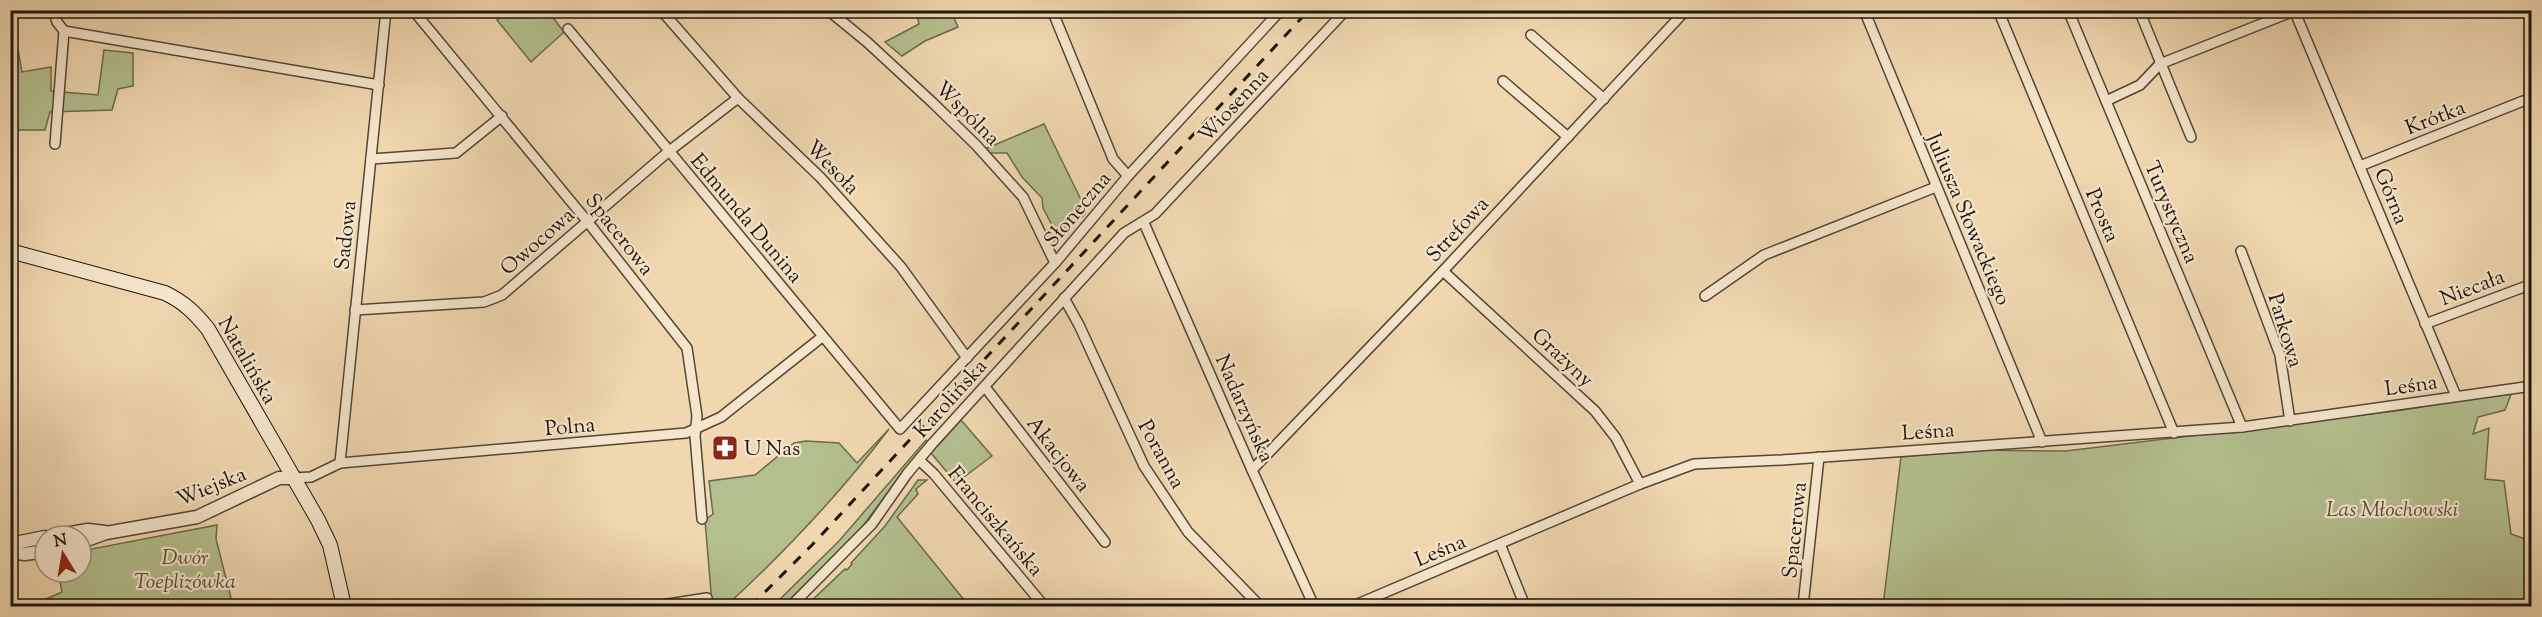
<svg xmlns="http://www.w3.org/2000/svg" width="2542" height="617" viewBox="0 0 2542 617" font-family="'Sorts Mill Goudy',serif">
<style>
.green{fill:#b4bf8f;stroke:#6a6a4e;stroke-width:1.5}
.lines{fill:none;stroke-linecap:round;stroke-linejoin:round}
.minor-casing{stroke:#534636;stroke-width:12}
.tertiary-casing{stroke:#534636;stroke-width:15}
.secondary-casing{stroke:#1f150d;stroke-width:16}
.minor{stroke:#f5e5cc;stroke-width:9}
.tertiary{stroke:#f5e5cc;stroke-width:12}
.secondary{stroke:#f5e5cc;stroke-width:14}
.rail{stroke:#1f150d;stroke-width:3;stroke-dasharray:10 10;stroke-linecap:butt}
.labels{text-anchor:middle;stroke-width:4.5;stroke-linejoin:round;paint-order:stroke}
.street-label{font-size:21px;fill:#1f150d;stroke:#f5e5cc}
.poi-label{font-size:21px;fill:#1f150d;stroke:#f5e5cc;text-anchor:start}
.park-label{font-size:21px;font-style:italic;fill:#53503a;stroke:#f5e5cc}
</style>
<rect width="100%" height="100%" fill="#f0d7b0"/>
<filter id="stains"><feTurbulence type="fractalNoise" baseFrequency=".00333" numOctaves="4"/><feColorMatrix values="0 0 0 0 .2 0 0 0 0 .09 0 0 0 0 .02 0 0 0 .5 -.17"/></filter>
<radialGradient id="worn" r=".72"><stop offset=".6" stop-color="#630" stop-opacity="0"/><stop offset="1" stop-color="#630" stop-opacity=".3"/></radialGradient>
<g class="green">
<path d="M509,10L548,11L564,32L531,62L497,20Z"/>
<path d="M916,11H951L958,27L925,41L902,56L885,42L919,24Z"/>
<path d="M10,32L15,33L22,72L51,67V91L98,95L104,50L133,53V86L118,89L112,110L50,112L45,130H11Z"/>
<path d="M1044,124L1086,210L1085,214L1054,241L1053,238L1056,233L1043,208L1042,198L1022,177L1007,153H987L985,149Z"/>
<path d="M2512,392L2505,410L2478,417L2473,434L2489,428L2485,479L2504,481L2511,534L2525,539L2531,546V606H1883L1901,457L1970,450L2066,451L2402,410Z"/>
<path d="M961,420L992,456L956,483L931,453Z"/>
<path d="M889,429C839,495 786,551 726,606H702L712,604L705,520L713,514L709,481L755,475L794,443L806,441L839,443L857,463Z"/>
<path d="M926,440L929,442L899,477L860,530L783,606H773L839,541Z"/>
<path d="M918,480H927L916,489L918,494L897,517L969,606H806L845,569L847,570L852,564L851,563L885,526Z"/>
<path d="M217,525L216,539L233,606H30L62,592L58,572H81V551Z"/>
</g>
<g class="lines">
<defs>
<g id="minor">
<path d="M53,10L57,22L64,31L379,85"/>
<path d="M413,10L587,221L687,348L697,416L695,436L702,519"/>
<path d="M661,10L738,98L821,178L901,267L967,358"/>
<path d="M828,10L867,42L933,103L976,145L1023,197L1055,263"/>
<path d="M1052,10L1113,159L1128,176"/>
<path d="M1864,10L2042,442"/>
<path d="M1998,10L2174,433"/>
<path d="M2068,10L2242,427"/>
<path d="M2139,10L2191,137"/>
<path d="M2294,10L2456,396"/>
<path d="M568,29L900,429L1055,263L1128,176L1281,10"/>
<path d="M1531,35L1604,99"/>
<path d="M1503,81L1568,137"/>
<path d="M2106,101L2140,85L2160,64L2294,11"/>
<path d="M55,144L64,31"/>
<path d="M371,159L456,153L502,116"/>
<path d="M2360,166L2523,101"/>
<path d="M1144,223L1252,470L1314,606"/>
<path d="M2241,251L2280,355L2290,421"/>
<path d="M1443,271L1595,411L1616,438L1640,484"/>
<path d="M1705,296L1764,255L1936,187"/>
<path d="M1064,298L1079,325L1144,466L1188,532L1260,606"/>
<path d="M355,310L484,302L502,295L668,152L738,98"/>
<path d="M2425,324L2532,284"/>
<path d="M985,387L1105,542"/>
<path d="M919,460L934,474L1044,606"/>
<path d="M340,463L386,10"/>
<path d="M1252,470L1443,271L1686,10"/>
<path d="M293,478L311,477L340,463L686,433L721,417L822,337"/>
<path d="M1500,544L1525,606"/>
<path d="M655,606L707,598"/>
<path d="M791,606L872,524L907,474L932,444L1124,233L1155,214L1346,10"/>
<path d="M1353,606L1640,484L1694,464L1782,460L2242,427L2532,386"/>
<path d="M1803,606L1819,457"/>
</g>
<g id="tertiary">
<path d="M53,536L88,530L105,532"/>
<path d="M81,542L106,533L197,517L279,478H293"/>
<path d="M10,544L45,537"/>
<path d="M10,552L25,554L45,551"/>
</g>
<path id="secondary" d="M10,251L165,293C184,302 195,313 208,329L318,520L330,545L344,606"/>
</defs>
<use href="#minor" class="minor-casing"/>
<use href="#tertiary" class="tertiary-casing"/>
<use href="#secondary" class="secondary-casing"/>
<use href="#minor" class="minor"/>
<use href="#tertiary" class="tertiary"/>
<use href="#secondary" class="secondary"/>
<path class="rail" d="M751,606L812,545L1309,10"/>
</g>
<defs>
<symbol id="pharmacy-square" viewBox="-11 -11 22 22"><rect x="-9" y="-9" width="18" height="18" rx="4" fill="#8f2418" stroke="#f5e5cc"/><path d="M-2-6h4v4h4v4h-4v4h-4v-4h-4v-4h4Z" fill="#fff"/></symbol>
</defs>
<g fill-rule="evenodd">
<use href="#pharmacy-square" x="710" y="433" width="30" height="30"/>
</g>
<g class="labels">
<g class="street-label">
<text transform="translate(1233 105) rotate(-47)" y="7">Wiosenna</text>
<text transform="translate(968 113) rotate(45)" y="7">Wspólna</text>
<text transform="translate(2435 117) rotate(-21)" y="7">Krótka</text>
<text transform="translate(833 167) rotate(46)" y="7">Wesoła</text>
<text transform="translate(2392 196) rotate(68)" y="7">Górna</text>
<text transform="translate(1077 209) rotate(-50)" y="7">Słoneczna</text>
<text transform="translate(2172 212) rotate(67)" y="7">Turystyczna</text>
<text transform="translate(2103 215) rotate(67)" y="7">Prosta</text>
<text transform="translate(747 218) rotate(50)" y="7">Edmunda Dunina</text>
<text transform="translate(1969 219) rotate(67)" y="7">Juliusza Słowackiego</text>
<text transform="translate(1457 229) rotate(-47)" y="7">Strefowa</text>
<text transform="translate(620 234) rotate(52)" y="7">Spacerowa</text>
<text transform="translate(345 235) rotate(-84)" y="7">Sadowa</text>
<text transform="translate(537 241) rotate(-41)" y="7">Owocowa</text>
<text transform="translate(2472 287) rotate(-21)" y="7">Niecała</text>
<text transform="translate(2286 330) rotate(73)" y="7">Parkowa</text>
<text transform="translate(1563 357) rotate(43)" y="7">Grażyny</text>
<text transform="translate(248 360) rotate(60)" y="7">Natalińska</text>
<text transform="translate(2411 385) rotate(-8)" y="7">Leśna</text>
<text transform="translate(950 398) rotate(-48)" y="7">Karolińska</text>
<text transform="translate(1245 408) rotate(66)" y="7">Nadarzyńska</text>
<text transform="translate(570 426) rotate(-5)" y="7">Polna</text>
<text transform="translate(1928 431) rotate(-4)" y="7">Leśna</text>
<text transform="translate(1059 454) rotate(52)" y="7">Akacjowa</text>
<text transform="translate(1162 454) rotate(61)" y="7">Poranna</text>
<text transform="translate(211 486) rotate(-22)" y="7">Wiejska</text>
<text transform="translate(996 521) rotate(50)" y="7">Franciszkańska</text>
<text transform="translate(1794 530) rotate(-84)" y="7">Spacerowa</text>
<text transform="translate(1440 550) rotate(-23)" y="7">Leśna</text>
</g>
<g class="poi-label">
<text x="744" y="455">U Nas</text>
</g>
<g class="park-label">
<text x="2392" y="516">Las Młochowski</text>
<text x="185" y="564">Dwór<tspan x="185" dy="24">Toeplizówka</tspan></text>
</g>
</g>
<rect width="2542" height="617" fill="none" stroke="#f0d7b0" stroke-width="36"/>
<rect x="12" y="12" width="2518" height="593" fill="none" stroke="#1f150d" stroke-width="3"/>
<rect x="18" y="18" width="2506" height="581" fill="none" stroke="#1f150d" stroke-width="1.5"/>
<g transform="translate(63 554) rotate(349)"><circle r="28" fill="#f5e5cc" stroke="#9f9280" stroke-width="1.5"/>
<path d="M0-4.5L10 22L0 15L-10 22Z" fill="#8f2418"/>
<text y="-9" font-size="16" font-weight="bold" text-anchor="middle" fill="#1f150d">N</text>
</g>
<rect width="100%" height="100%" filter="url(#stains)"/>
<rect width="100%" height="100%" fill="url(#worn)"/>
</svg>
